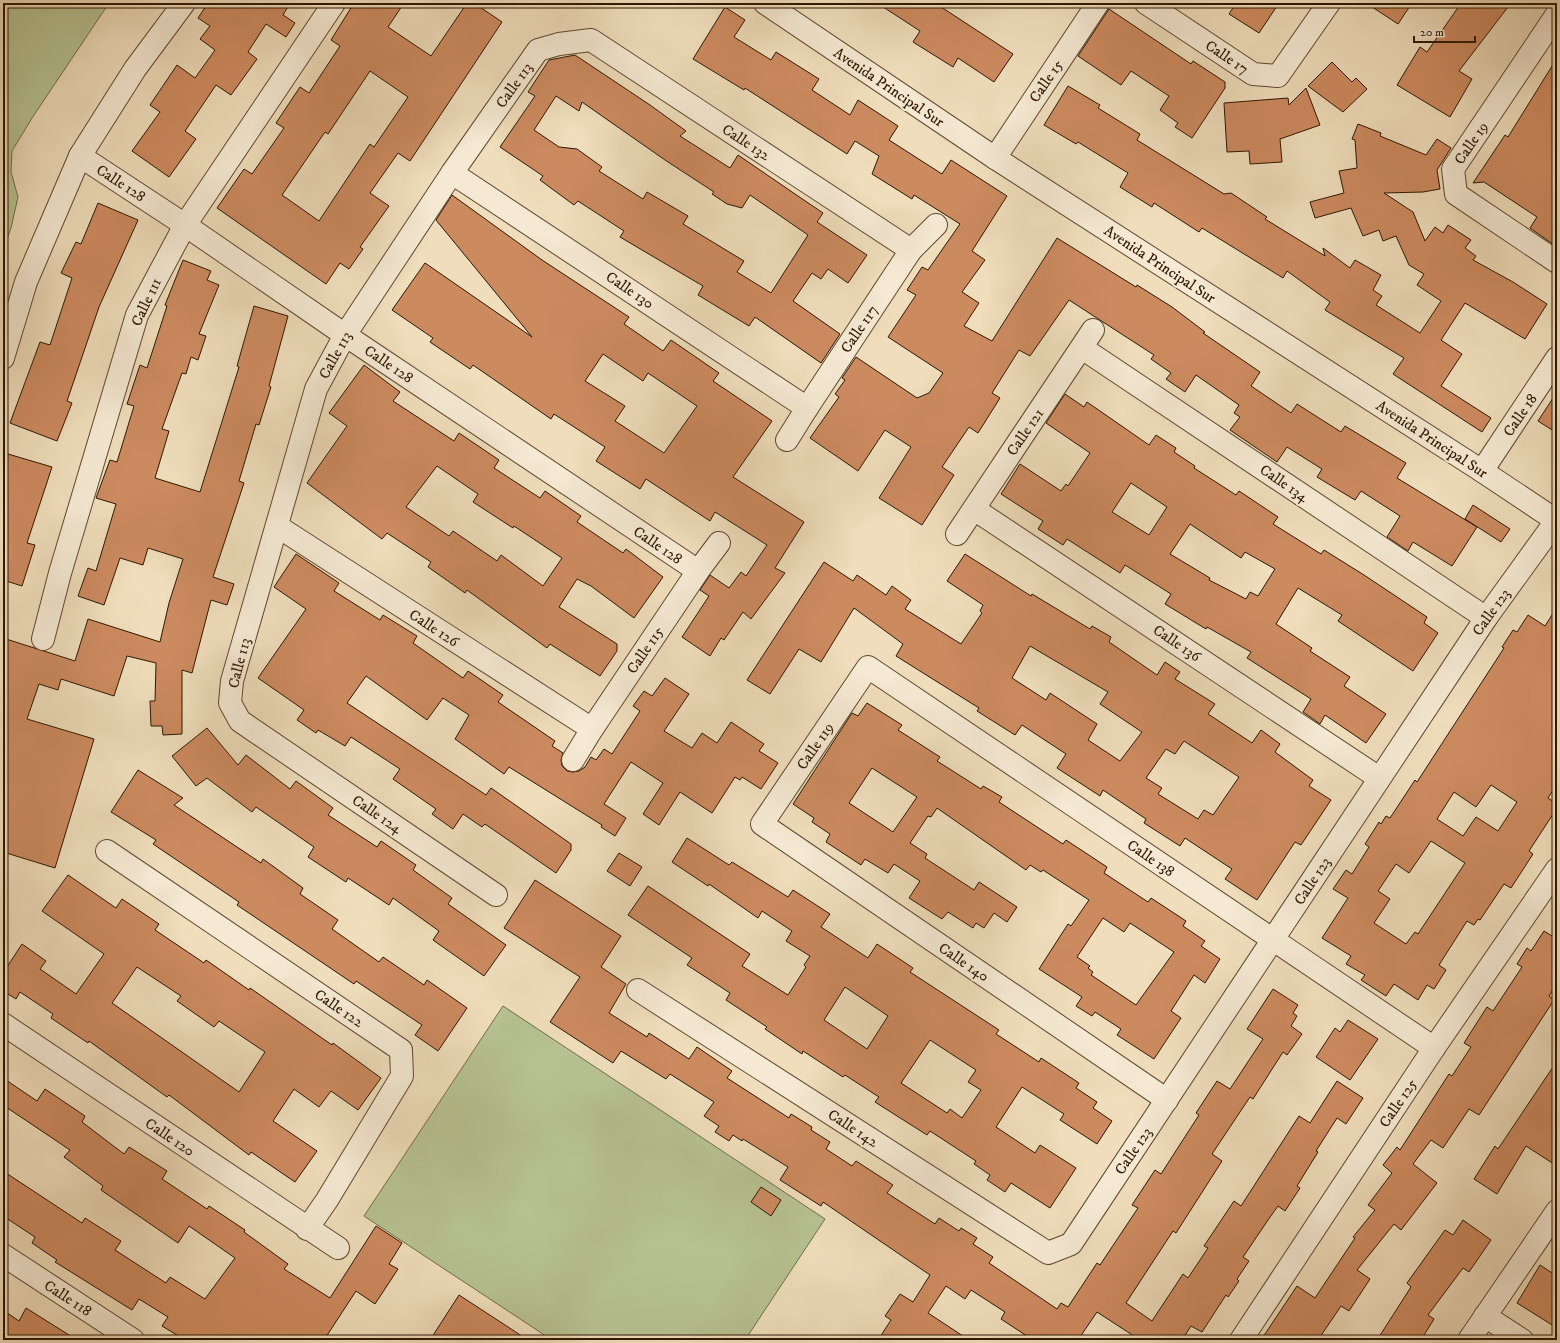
<svg xmlns="http://www.w3.org/2000/svg" width="1560" height="1343" viewBox="0 0 1560 1343" font-family="'IM FELL DW Pica',serif">
<style>
.green{fill:#b7c292;stroke:#726c49}
.building{fill:#cc8a5f;stroke:#2e1700;fill-rule:evenodd}
.lines{fill:none;stroke-linecap:round;stroke-linejoin:round}
.minor-casing{stroke:#5e482f;stroke-width:24}
.tertiary-casing{stroke:#5e482f;stroke-width:24}
.minor{stroke:#f5e9d3;stroke-width:22}
.tertiary{stroke:#f5e9d3;stroke-width:22}
.labels{text-anchor:middle;stroke-width:4;stroke-linejoin:round;paint-order:stroke}
.street-label{font-size:15px;fill:#2e1700;stroke:#f5e9d3}
</style>
<rect width="100%" height="100%" fill="#efddbb"/>
<filter id="stains"><feTurbulence type="fractalNoise" baseFrequency=".005" numOctaves="4"/><feColorMatrix values="0 0 0 0 .2 0 0 0 0 .09 0 0 0 0 .02 0 0 0 .5 -.17"/></filter>
<radialGradient id="worn" r=".72"><stop offset=".6" stop-color="#630" stop-opacity="0"/><stop offset="1" stop-color="#630" stop-opacity=".3"/></radialGradient>
<g class="green">
<path d="M3,3H109L32,118L12,151L11,172L18,197L11,228L3,250Z"/>
<path d="M503,1006L825,1219L745,1340H552L364,1216Z"/>
</g>
<g class="building">
<path d="M208,3H290L283,15L295,23L286,37L266,24L248,52L257,59L231,95L216,85L185,131L196,139L169,177L132,151L160,112L150,105L177,65L195,78L215,50L200,39L210,26L198,18Z"/>
<path d="M354,3H404L388,27L431,56L467,3H474L502,22L410,161L398,153L370,193L389,206L360,247L363,249L349,269L340,263L326,284L217,208L244,169L252,174L284,128L276,123L300,87L309,93L340,46L331,40ZM370,71L408,97L374,147L370,144L319,221L282,195L325,132L328,134Z"/>
<path d="M877,3H935L1013,54L994,82L958,58L953,67L913,42L920,31Z"/>
<path d="M1236,3H1279L1259,33L1229,14Z"/>
<path d="M1366,3H1412L1398,24Z"/>
<path d="M1459,3H1511L1459,71L1472,79L1450,117L1397,85L1420,47L1427,52L1457,9Z"/>
<path d="M725,7L745,20L734,37L771,60L776,52L819,79L812,90L850,115L858,100L898,126L889,140L942,174L951,160L1007,196L972,251L985,260L962,292L979,303L964,326L992,341L1057,238L1136,287L1137,285L1172,307L1205,332L1203,333L1260,372L1251,386L1291,413L1297,404L1341,432L1345,426L1406,463L1397,478L1477,527L1452,566L1413,542L1408,551L1387,537L1400,516L1361,491L1355,500L1317,477L1322,469L1287,447L1277,462L1230,430L1240,417L1234,413L1239,405L1196,375L1185,392L1166,379L1171,373L1151,359L1154,355L1069,300L1030,356L1019,350L992,393L1000,398L978,433L969,427L942,467L954,475L922,525L879,498L911,447L885,430L858,471L810,438L839,397L835,394L845,380L842,378L856,357L917,398L929,393L943,373L888,337L916,295L907,290L922,267L928,270L960,224L914,195L912,199L872,174L879,156L855,141L847,154L745,88L744,90L693,59Z"/>
<path d="M1109,9L1191,64L1193,61L1225,82V88L1192,138L1175,127L1178,123L1160,110L1169,96L1131,71L1121,85L1078,56Z"/>
<path d="M575,55L650,105L686,131L680,136L730,168L738,155L795,194L823,213L817,222L867,255L848,283L828,269L821,279L812,273L793,301L840,334L821,363L755,317L749,326L698,295L703,286L620,237L624,231L578,201L574,205L540,180L543,176L500,147L535,96L528,92L549,60ZM556,96L579,111L582,102L665,160L714,192L712,194L727,204L742,208L750,195L808,235L771,293L737,272L744,261L683,224L688,216L647,192L643,199L599,171L602,167L577,149L559,147L534,130Z"/>
<path d="M1557,58V247L1530,228L1537,217L1484,182L1473,183L1505,135L1508,137Z"/>
<path d="M1332,62L1352,82L1356,78L1367,89L1343,112L1308,86Z"/>
<path d="M1068,86L1100,105L1098,108L1140,134L1137,140L1224,194L1231,193L1267,217L1265,219L1325,256L1323,248L1350,268L1355,260L1381,275L1373,290L1382,296L1376,305L1420,333L1441,301L1417,285L1424,274L1409,265L1396,236L1383,241L1379,230L1363,236L1351,208L1315,218L1310,202L1344,193L1339,171L1357,168L1355,140L1352,139L1358,124L1381,133L1380,136L1426,155L1437,139L1451,148L1437,170L1440,189L1423,192L1384,193L1413,212L1425,241L1435,227L1443,233L1448,225L1471,240L1465,248L1476,256L1473,260L1513,282L1547,304L1525,339L1465,303L1441,340L1462,354L1441,386L1491,418L1482,432L1393,374L1404,358L1325,310L1330,302L1287,271L1283,278L1202,228L1199,232L1154,203L1152,207L1120,187L1128,173L1078,142L1076,144L1044,125Z"/>
<path d="M1306,88L1320,125L1280,139L1282,162L1250,164L1249,151L1227,152L1224,103L1288,98L1289,105Z"/>
<path d="M452,195L542,260L629,317L624,324L663,351L671,340L719,373L713,381L772,421L733,477L804,522L775,568L785,573L751,619L743,612L724,640L721,638L710,656L682,637L709,596L700,590L710,575L729,588L741,572L746,576L767,545L715,512L710,521L646,479L640,489L596,461L605,447L554,414L551,419L473,365L470,369L430,342L433,338L392,310L425,263L532,337L436,220ZM603,354L643,381L648,373L697,406L664,453L615,421L625,406L585,381Z"/>
<path d="M98,203L138,220L99,307L67,401L72,403L57,441L10,423L40,342L50,345L72,278L61,273L76,242L81,244Z"/>
<path d="M183,260L211,271L207,280L219,285L199,334L206,336L198,360L191,357L186,374L182,373L162,429L169,431L155,478L200,492L239,367L237,366L254,306L288,316L269,386L271,387L259,425L256,424L239,481L244,483L213,577L234,584L227,605L211,600L192,673L182,670V734L163,735L162,726H151L150,701H155L156,663L127,656L114,696L61,679L58,690L39,684L27,719L94,739L55,868L3,852V638L75,661L88,619L160,642L169,603L183,559L148,548L143,565L120,558L104,605L78,596L88,568L96,571L116,504L96,498L110,460L117,462L134,406L127,404L140,365L147,368L167,306L165,305Z"/>
<path d="M364,365L400,392L393,401L454,441L459,433L499,460L494,468L540,498L545,491L581,516L577,522L623,553L626,549L663,577L634,618L591,586L577,579L559,607L617,644V651L600,676L550,644L547,648L467,590L465,593L428,567L431,562L387,533L382,539L307,483L347,426L329,413ZM437,466L478,494L473,502L513,528L514,526L562,558L543,586L501,555L497,561L453,531L449,536L406,507Z"/>
<path d="M1557,392V433L1538,421Z"/>
<path d="M1065,394L1084,407L1087,402L1149,445L1156,435L1176,448L1174,452L1195,466L1194,468L1236,495L1239,491L1278,517L1273,524L1321,554L1324,550L1364,575L1427,617L1424,623L1438,633L1413,671L1338,621L1342,615L1298,588L1276,624L1312,648L1310,651L1350,677L1344,686L1386,714L1366,743L1325,715L1320,724L1303,712L1311,699L1247,658L1251,652L1207,627L1206,629L1165,604L1171,594L1125,565L1120,573L1067,539L1063,545L1038,529L1043,521L1001,494L1020,464L1061,491L1066,484L1068,486L1090,453L1046,423ZM1131,483L1167,507L1149,535L1112,512ZM1190,524L1241,558L1245,552L1275,569L1258,596L1250,592L1246,599L1209,580L1210,578L1170,554Z"/>
<path d="M8,454L52,467L27,543L35,545L22,586L3,580V469Z"/>
<path d="M1473,505L1510,529L1501,542L1465,519Z"/>
<path d="M296,554L339,583L334,591L380,620L383,615L417,636L413,643L463,678L468,671L503,695L498,702L555,741L552,746L563,753L561,760L562,766L567,771L573,772L579,771L585,767L591,757L596,760L604,749L612,754L640,711L633,706L644,691L652,696L665,678L689,694L664,731L692,748L702,733L717,743L731,722L764,744L759,751L778,763L761,789L742,777L740,780L735,777L712,813L680,792L659,825L643,814L663,783L631,762L604,804L626,818L615,836L601,827L602,825L509,767L504,774L455,739L469,715L443,698L427,720L366,676L347,703L486,795L491,788L571,844V850L556,873L485,824L482,827L463,814L453,829L432,814L436,809L393,779L400,769L351,737L345,746L318,730L316,733L297,720L304,710L258,678L306,609L274,587Z"/>
<path d="M965,554L1031,596L1032,594L1090,629L1092,626L1111,637L1109,642L1157,675L1165,662L1180,672L1175,679L1215,704L1208,714L1252,743L1261,730L1280,744L1275,752L1313,780L1309,786L1331,800L1301,845L1295,842L1257,900L1225,879L1232,869L1185,838L1180,846L1144,823L1146,819L1103,790L1100,796L1057,768L1066,754L1022,725L1015,735L977,711L979,708L896,656L903,644L854,608L821,662L799,649L770,694L747,680L824,562L853,581L857,575L886,595L892,586L911,600L905,609L961,644L982,613L980,611L983,605L947,581ZM1030,646L1108,692L1100,704L1142,732L1120,761L1088,740L1097,724L1050,693L1046,700L1012,678ZM1184,741L1239,777L1213,815L1204,810L1198,819L1158,794L1162,788L1146,778L1166,749L1175,754Z"/>
<path d="M1557,607V784L1548,798L1557,804V808L1529,851L1533,854L1511,888L1504,884L1480,920L1478,919L1474,925L1467,921L1439,965L1446,970L1434,989L1427,985L1418,1000L1394,984L1386,996L1361,980L1365,975L1346,964L1351,956L1322,938L1348,898L1333,889L1346,870L1352,874L1369,847L1365,844L1379,822L1381,824L1386,816L1390,818L1415,780L1417,782L1504,648L1502,647L1513,630L1517,632L1528,615L1545,626ZM1491,785L1517,802L1498,831L1476,817L1463,836L1437,819L1454,792L1476,807ZM1431,841L1465,863L1418,934L1415,932L1406,944L1374,923L1390,899L1378,891L1396,864L1409,873Z"/>
<path d="M867,703L902,725L898,730L940,757L937,761L981,789L983,786L1002,797L999,802L1063,844L1066,840L1107,867L1104,873L1148,902L1151,898L1186,921L1183,926L1205,941L1201,946L1220,959L1205,983L1194,975L1171,1011L1181,1018L1154,1059L1117,1035L1121,1029L1095,1012L1092,1016L1076,1006L1082,997L1039,969L1068,924L1071,926L1089,900L1043,870L1041,872L1030,865L1026,870L937,808L931,817L928,816L910,843L927,854L925,858L974,890L979,882L1017,907L1007,922L994,913L984,928L976,923L973,928L948,912L942,919L909,898L920,881L894,864L888,873L865,859L861,865L826,842L830,834L812,822L814,818L793,804L852,713L858,716ZM872,768L917,797L893,832L849,803ZM1103,918L1124,932L1130,923L1174,952L1136,1005L1091,975L1093,972L1088,968L1090,966L1077,957Z"/>
<path d="M207,728L238,765L246,755L290,789L296,781L333,808L328,815L377,847L381,841L416,865L413,870L452,898L448,904L506,945L484,976L433,940L439,931L393,898L389,905L348,878L346,882L308,857L314,847L256,807L252,812L207,778L196,786L172,756Z"/>
<path d="M138,770L183,798L174,805L261,863L263,859L303,888L300,894L338,920L332,929L379,962L383,957L424,985L427,980L467,1008L438,1051L415,1035L422,1025L356,981L354,984L237,905L239,902L153,844L156,840L111,812Z"/>
<path d="M687,838L729,865L732,862L788,897L793,890L830,914L821,927L868,958L877,944L913,968L910,972L999,1030L996,1034L1039,1062L1041,1058L1079,1083L1076,1088L1097,1102L1093,1108L1112,1121L1097,1144L1060,1120L1064,1114L1022,1087L996,1127L1035,1153L1040,1145L1076,1168L1050,1208L1011,1183L1005,1192L987,1180L990,1175L974,1164L976,1161L930,1131L927,1135L875,1102L879,1097L845,1075L843,1077L803,1051L802,1054L765,1029L767,1027L726,1000L730,993L687,965L692,958L628,915L648,886L750,954L742,966L788,995L806,967L804,965L810,956L786,941L792,931L762,911L758,918L709,884L708,886L672,862ZM845,987L888,1016L867,1049L824,1020ZM930,1040L976,1070L968,1082L981,1090L962,1118L950,1109L947,1113L901,1083Z"/>
<path d="M619,853L642,867L630,886L607,871Z"/>
<path d="M68,875L116,908L122,899L159,924L155,930L204,963L206,960L249,990L250,988L332,1045L333,1043L381,1078L358,1110L331,1091L319,1107L294,1089L273,1121L317,1151L295,1182L251,1152L249,1155L169,1095L167,1097L89,1041L88,1043L51,1018L53,1014L20,992L16,999L3,991V973L22,944L46,961L40,969L76,994L104,954L42,911ZM137,967L181,996L177,1001L214,1027L219,1021L265,1052L239,1092L112,1003Z"/>
<path d="M535,880L621,936L601,967L626,984L609,1013L647,1037L649,1033L689,1059L697,1047L732,1071L727,1078L789,1118L791,1114L812,1127L811,1130L830,1142L826,1149L852,1166L856,1161L893,1185L887,1193L935,1224L939,1218L959,1231L961,1228L977,1238L973,1244L993,1257L989,1263L1057,1309L1061,1303L1068,1307L1097,1263L1100,1265L1138,1208L1132,1205L1155,1170L1161,1174L1199,1115L1196,1113L1217,1081L1230,1089L1263,1039L1247,1029L1273,989L1298,1005L1293,1013L1297,1016L1291,1026L1302,1034L1287,1055L1283,1052L1253,1099L1250,1097L1212,1154L1222,1161L1176,1233L1173,1231L1126,1303L1152,1321L1183,1274L1188,1278L1208,1248L1204,1246L1234,1201L1241,1206L1299,1116L1310,1123L1337,1081L1363,1098L1346,1124L1337,1118L1316,1151L1318,1152L1297,1186L1300,1188L1285,1211L1278,1206L1268,1220L1243,1257L1249,1261L1237,1279L1239,1281L1228,1297L1226,1295L1202,1332L1191,1326L1182,1340H1140L1097,1312L1078,1340H1033L1001,1319L1005,1312L971,1290L965,1299L946,1286L928,1313L969,1340H878L891,1320L885,1316L900,1294L913,1302L930,1275L823,1202L821,1206L780,1180L788,1167L743,1139L742,1141L733,1135L729,1141L715,1132L719,1126L704,1116L714,1102L670,1074L666,1079L621,1051L613,1063L550,1022L580,977L504,928Z"/>
<path d="M1544,931L1557,939V983L1549,996L1554,1000L1479,1115L1469,1109L1443,1148L1431,1140L1413,1164L1437,1183L1401,1230L1394,1224L1357,1270L1370,1279L1349,1311L1341,1306L1318,1340H1261L1297,1286L1315,1298L1355,1238L1353,1237L1375,1210L1368,1205L1392,1173L1383,1165L1397,1147L1400,1150L1449,1074L1452,1076L1471,1047L1464,1043L1487,1007L1493,1011L1522,967L1517,964L1527,948L1531,951Z"/>
<path d="M1348,1020L1378,1039L1350,1080L1316,1057L1335,1028L1340,1032Z"/>
<path d="M1557,1061V1166L1526,1146L1497,1194L1474,1179L1495,1146L1498,1149Z"/>
<path d="M3,1078L37,1101L45,1089L85,1116L82,1122L124,1154L129,1147L167,1171L162,1179L207,1209L209,1206L245,1230L244,1232L288,1264L284,1269L330,1298L376,1226L402,1243L389,1264L398,1269L375,1304L356,1291L324,1340H185L162,1326L168,1317L139,1299L132,1310L55,1262L57,1260L32,1243L35,1237L3,1216V1171L82,1223L85,1218L121,1241L115,1250L166,1283L170,1277L205,1299L235,1258L189,1226L178,1243L101,1190L103,1186L64,1157L70,1150L3,1105Z"/>
<path d="M761,1187L781,1200L771,1216L751,1202Z"/>
<path d="M1463,1220L1491,1240L1469,1272L1463,1268L1428,1315L1434,1319L1421,1340H1377L1411,1287L1407,1283L1445,1230L1453,1235Z"/>
<path d="M1540,1265L1557,1276V1328L1517,1303Z"/>
<path d="M459,1295L528,1340H430Z"/>
<path d="M26,1308L77,1340H3V1310L19,1321Z"/>
</g>
<g class="lines">
<defs>
<g id="minor">
<path d="M1146,3L1253,74L1278,76L1329,3"/>
<path d="M1557,14L1453,169L1456,194L1557,262"/>
<path d="M80,156L185,225L345,335L698,571"/>
<path d="M995,158L1098,3"/>
<path d="M452,173L807,408"/>
<path d="M1082,348L1486,618"/>
<path d="M787,440L807,408L911,250L936,225"/>
<path d="M1482,471L1557,358"/>
<path d="M974,509L1379,778"/>
<path d="M277,526L592,729"/>
<path d="M957,534L1093,330"/>
<path d="M43,639L60,573L137,315L185,225L334,3"/>
<path d="M573,760L592,729L698,571L719,543"/>
<path d="M107,851L401,1050L402,1076L327,1200L307,1229"/>
<path d="M496,895L240,721L230,703L232,681L316,389L345,335L452,173L538,50L559,44L591,40L911,250"/>
<path d="M638,990L1048,1253L1071,1244L1486,618L1556,521"/>
<path d="M3,1024L338,1248"/>
<path d="M1167,1100L762,824L868,667L1434,1048"/>
<path d="M3,1255L133,1340"/>
<path d="M1485,1316L1522,1340"/>
<path d="M1241,1340L1434,1048L1557,869"/>
<path d="M1469,1340L1557,1211"/>
</g>
<g id="tertiary">
<path d="M765,3L995,158L1482,471L1557,521"/>
<path d="M3,358L26,282L80,156L135,69L184,3"/>
</g>
</defs>
<use href="#minor" class="minor-casing"/>
<use href="#tertiary" class="tertiary-casing"/>
<use href="#minor" class="minor"/>
<use href="#tertiary" class="tertiary"/>
</g>
<g class="labels">
<g class="street-label">
<text transform="translate(1227 57) rotate(34)" y="5">Calle 17</text>
<text transform="translate(1046 81) rotate(-56)" y="5">Calle 15</text>
<text transform="translate(514 85) rotate(-55)" y="5">Calle 113</text>
<text transform="translate(889 87) rotate(34)" y="5">Avenida Principal Sur</text>
<text transform="translate(746 142) rotate(33)" y="5">Calle 132</text>
<text transform="translate(1471 143) rotate(-56)" y="5">Calle 19</text>
<text transform="translate(121 183) rotate(33)" y="5">Calle 128</text>
<text transform="translate(1160 264) rotate(33)" y="5">Avenida Principal Sur</text>
<text transform="translate(630 290) rotate(34)" y="5">Calle 130</text>
<text transform="translate(146 302) rotate(-65)" y="5">Calle 111</text>
<text transform="translate(859 329) rotate(-56)" y="5">Calle 117</text>
<text transform="translate(335 355) rotate(-61)" y="5">Calle 113</text>
<text transform="translate(389 364) rotate(34)" y="5">Calle 128</text>
<text transform="translate(1520 415) rotate(-56)" y="5">Calle 18</text>
<text transform="translate(1025 432) rotate(-56)" y="5">Calle 121</text>
<text transform="translate(1432 439) rotate(33)" y="5">Avenida Principal Sur</text>
<text transform="translate(1284 483) rotate(34)" y="5">Calle 134</text>
<text transform="translate(658 545) rotate(34)" y="5">Calle 128</text>
<text transform="translate(1491 612) rotate(-55)" y="5">Calle 123</text>
<text transform="translate(434 628) rotate(33)" y="5">Calle 126</text>
<text transform="translate(1177 643) rotate(34)" y="5">Calle 136</text>
<text transform="translate(645 650) rotate(-56)" y="5">Calle 115</text>
<text transform="translate(239 663) rotate(-76)" y="5">Calle 113</text>
<text transform="translate(815 746) rotate(-56)" y="5">Calle 119</text>
<text transform="translate(377 814) rotate(34)" y="5">Calle 124</text>
<text transform="translate(1151 858) rotate(34)" y="5">Calle 138</text>
<text transform="translate(1312 881) rotate(-57)" y="5">Calle 123</text>
<text transform="translate(964 962) rotate(34)" y="5">Calle 140</text>
<text transform="translate(339 1008) rotate(34)" y="5">Calle 122</text>
<text transform="translate(1398 1103) rotate(-56)" y="5">Calle 125</text>
<text transform="translate(853 1128) rotate(33)" y="5">Calle 142</text>
<text transform="translate(170 1137) rotate(34)" y="5">Calle 120</text>
<text transform="translate(1133 1151) rotate(-56)" y="5">Calle 123</text>
<text transform="translate(68 1298) rotate(33)" y="5">Calle 118</text>
</g>
</g>
<rect width="1560" height="1343" fill="none" stroke="#efddbb" stroke-width="16"/>
<rect x="4" y="4" width="1552" height="1335" fill="none" stroke="#2e1700" stroke-width="2"/>
<rect x="8" y="8" width="1544" height="1327" fill="none" stroke="#2e1700"/>
<path d="M1414 36v6h61v-6" fill="none" stroke="#2e1700" stroke-width="2"/>
<text x="1420" y="36" font-size="12" fill="#2e1700" stroke="#f5e9d3" stroke-width="3" paint-order="stroke">20 m</text>
<rect width="100%" height="100%" filter="url(#stains)"/>
<rect width="100%" height="100%" fill="url(#worn)"/>
</svg>
